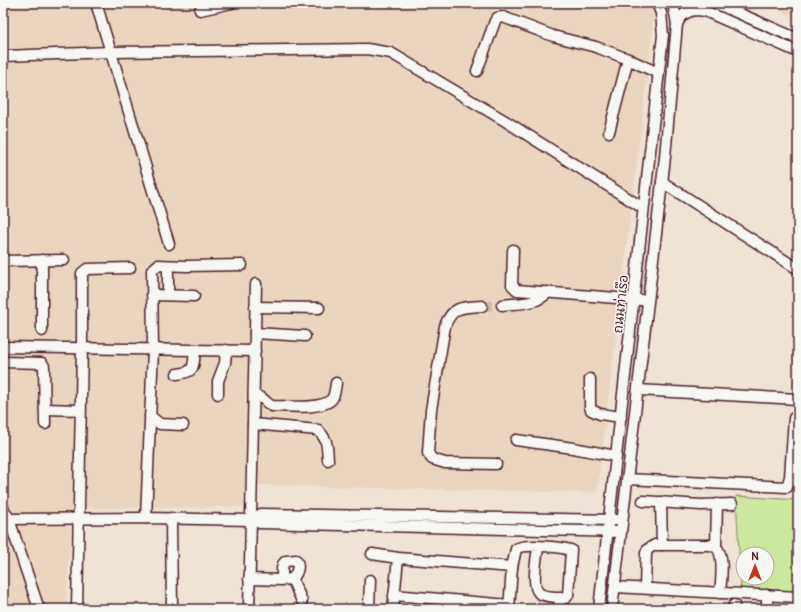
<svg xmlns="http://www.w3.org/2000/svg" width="801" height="612" viewBox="0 0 801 612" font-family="Pangolin,'Playpen Sans Thai',sans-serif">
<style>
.built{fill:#ead6c0}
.green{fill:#cce89f;stroke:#8b8465;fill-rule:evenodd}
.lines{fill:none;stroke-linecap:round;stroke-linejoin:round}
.minor-tunnel{stroke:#cebcb3;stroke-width:10;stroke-dasharray:10 5;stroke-linecap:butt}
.minor-casing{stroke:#4a1f2b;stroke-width:13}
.minor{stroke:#f6f6f2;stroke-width:10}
.labels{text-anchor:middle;stroke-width:3;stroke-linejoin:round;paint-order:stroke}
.street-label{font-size:13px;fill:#4a1f2b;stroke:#f6f6f2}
</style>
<rect width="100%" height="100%" fill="#efe3d5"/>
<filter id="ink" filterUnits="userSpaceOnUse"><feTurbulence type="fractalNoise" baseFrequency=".025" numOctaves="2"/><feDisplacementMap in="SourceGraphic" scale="8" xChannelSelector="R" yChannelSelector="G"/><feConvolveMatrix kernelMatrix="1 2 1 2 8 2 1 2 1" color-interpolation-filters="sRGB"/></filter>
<g filter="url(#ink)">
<g class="built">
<path d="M3,3H656L597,493L246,485V507L72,508L66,606L53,609H6L3,600Z"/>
<path d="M763,3H798V19Z"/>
</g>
<path class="green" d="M736,496L798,500V593L741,589ZM743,554H767V578H743Z"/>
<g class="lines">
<path class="minor-tunnel" d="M482,306L502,305"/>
<defs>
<g id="minor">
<path d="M96,3L169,244"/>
<path d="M715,3L798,39"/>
<path d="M200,10L232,3"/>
<path d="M677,24C683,11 692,9 705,11L798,52"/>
<path d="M3,56L111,52L367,49L391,53L507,122L643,208"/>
<path d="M477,71L495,21L497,18L503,17L553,36L596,47L628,59"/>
<path d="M609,132L628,59L658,73"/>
<path d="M662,182L798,269"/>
<path d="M513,250L512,285L517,290L641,300"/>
<path d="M3,261L64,260"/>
<path d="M152,295L194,296"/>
<path d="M168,295V266"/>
<path d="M502,305C519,303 536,305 548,292"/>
<path d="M482,306C463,307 452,306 445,326L431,410L428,453L432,459L445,463L496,464"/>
<path d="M255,307L319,308"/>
<path d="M42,331V260"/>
<path d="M255,333L305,336"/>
<path d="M3,347L255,351"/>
<path d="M3,362L42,363L44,366L45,424"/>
<path d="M177,374C196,372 193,367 195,350"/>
<path d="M590,379V407L591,410L600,414L621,417"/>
<path d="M638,390L798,399"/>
<path d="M218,394V381L225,363L226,350"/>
<path d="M254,396C266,397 263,402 272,406C286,406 320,410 331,400C335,396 335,389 336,383"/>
<path d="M45,409L80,410"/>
<path d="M150,416L160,424L183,425"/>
<path d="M253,424L318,430C328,440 327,446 328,460"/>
<path d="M516,440L573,448L616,456"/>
<path d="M627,479L787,487L790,477L794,418"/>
<path d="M643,501L701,505L732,504"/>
<path d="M661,502L662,545"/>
<path d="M3,508L9,519L39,609"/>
<path d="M146,518L153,349L152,270L158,265L186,266L242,265"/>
<path d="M171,518L172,609"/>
<path d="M9,519L146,518L251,520L260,523L621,532"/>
<path d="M251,520L261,514L616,520"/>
<path d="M716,547L717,504"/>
<path d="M372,554L398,558L512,567"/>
<path d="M249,579L282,580L292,579C297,574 300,566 296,560L286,561L283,564L282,569V580"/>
<path d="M292,579L302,601"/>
<path d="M615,587L798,597"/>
<path d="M645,588L646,553L648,549L655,545H711L716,547C725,555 721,581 720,593"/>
<path d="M394,595L509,605"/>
<path d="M767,595V609"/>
<path d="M77,609L82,348V273L87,269L130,268"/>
<path d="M249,609L256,284"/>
<path d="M369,609L370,580"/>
<path d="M393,609L398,558"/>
<path d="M509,609L512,567L516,549C523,543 561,547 571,550L568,595L566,598C560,597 543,597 539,593C531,586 537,556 538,547"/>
<path d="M559,609L560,597"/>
<path d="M599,609L663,35L661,13L657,3"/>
<path d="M612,609L665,157L677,24L673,3"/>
<path d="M733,609L734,605"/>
</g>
</defs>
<use href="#minor" class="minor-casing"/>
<use href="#minor" class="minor"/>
</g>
</g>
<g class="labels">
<g class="street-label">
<text transform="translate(620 304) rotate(-84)" y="5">ถนนท่าเรือ</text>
</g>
</g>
<rect width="801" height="612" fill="none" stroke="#f6f6f2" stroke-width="16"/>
<rect x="8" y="8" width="785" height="596" fill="none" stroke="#4a1f2b" stroke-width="1.5" filter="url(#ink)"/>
<g transform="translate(755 566)"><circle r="19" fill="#f6f6f2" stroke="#b1a0a2"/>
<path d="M0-3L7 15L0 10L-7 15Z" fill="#c8321e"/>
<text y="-6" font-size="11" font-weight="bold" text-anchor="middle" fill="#4a1f2b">N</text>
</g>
</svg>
